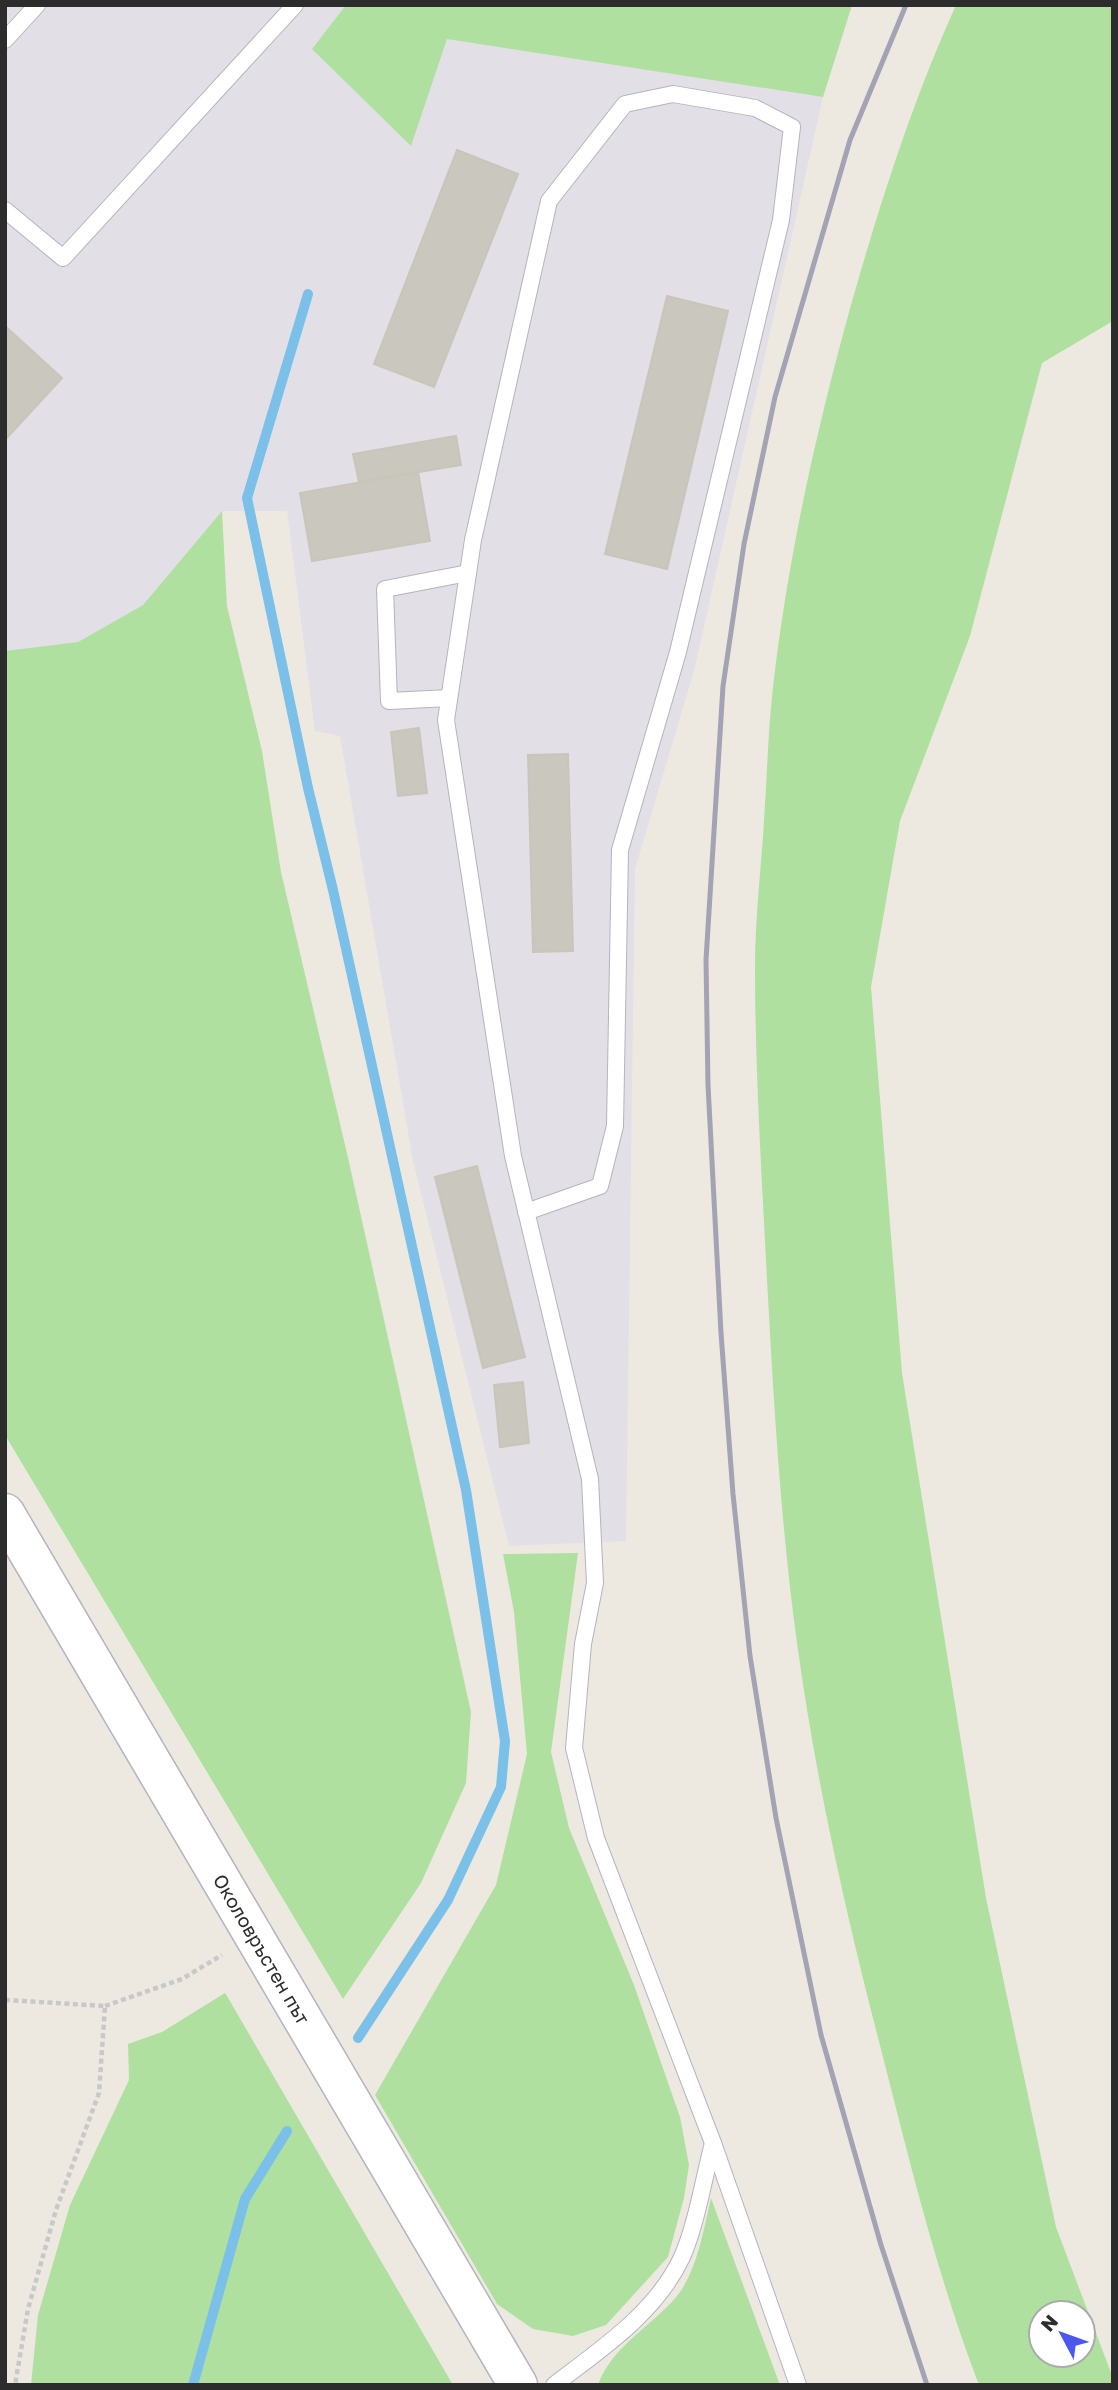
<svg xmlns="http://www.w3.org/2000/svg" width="1118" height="2390" viewBox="0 0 1118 2390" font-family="'Golos Text',sans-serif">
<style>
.industrial{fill:#e2e0e6}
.green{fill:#afe0a0;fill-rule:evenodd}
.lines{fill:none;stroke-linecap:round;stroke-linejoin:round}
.stream{stroke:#7ac0e8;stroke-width:10}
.building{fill:#c9c7be;stroke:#c9c5b9;stroke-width:2}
.lane-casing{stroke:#b3b4bf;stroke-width:18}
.secondary-casing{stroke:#b3b4bf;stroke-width:41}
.path{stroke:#c8c8c8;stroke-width:4.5;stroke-dasharray:5 3.5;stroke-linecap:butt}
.lane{stroke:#fff;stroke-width:16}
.secondary{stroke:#fff;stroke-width:38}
.rail{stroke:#a3a3b5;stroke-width:5}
.labels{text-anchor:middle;stroke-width:5;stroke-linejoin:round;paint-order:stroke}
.street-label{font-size:19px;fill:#2c2c2c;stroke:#fff}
</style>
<rect width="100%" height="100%" fill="#ede9e0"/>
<path class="industrial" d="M5,5H852L823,97L694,671L635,869L626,1541L509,1546L413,1161L340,736L315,731L287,511H222L143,605L78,642L5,651Z"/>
<g class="green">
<path d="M346,5H852L823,97L447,39L411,146L312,49Z"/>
<path d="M956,5H1113V321L1042,363L970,636L900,821L871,987L902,1373L986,1898L1056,2227L1113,2378V2385H979C938,2278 911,2167 883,2057C848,1923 817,1787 798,1650C780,1522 773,1390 766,1261C761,1163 755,1066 755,968C755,919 761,870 764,821C767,777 768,732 773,687C788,557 816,431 851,305C880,203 912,102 956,5ZM1083,2313V2355H1041V2313Z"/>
<path d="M222,511L227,606L262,751L281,872L349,1162L471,1712L466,1783L421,1883L343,1999L5,1435V651L78,642L143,605Z"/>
<path d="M578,1553L551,1752L569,1828L634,1985L680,2117L689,2165L684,2198L668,2257L606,2325L573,2336L533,2329L497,2304L375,2095L496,1885L527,1754L514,1612L503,1554Z"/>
<path d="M225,1993L227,1996L453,2385H31L38,2315L70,2205L129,2080L128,2044L162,2032Z"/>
<path d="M711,2198L780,2385H598C611,2347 652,2326 677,2296C697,2271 704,2228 711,2198Z"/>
</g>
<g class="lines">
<g class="stream">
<path d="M308,294L247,498L308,788L333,890L466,1490L505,1741L501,1787L448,1900L358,2038"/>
<path d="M193,2385L245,2199L287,2131"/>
</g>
</g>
<g class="building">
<path d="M457,150L518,174L434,387L374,364Z"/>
<path d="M667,296L728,311L667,569L605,554Z"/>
<path d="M5,326L62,378L5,440Z"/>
<path d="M456,436L461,465L359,482L353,454Z"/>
<path d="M418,472L430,541L312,561L300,493Z"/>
<path d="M419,728L427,793L398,796L391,732Z"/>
<path d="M568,754L573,951L533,952L528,755Z"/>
<path d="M477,1166L525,1357L483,1368L435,1177Z"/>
<path d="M523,1382L529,1443L500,1447L494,1385Z"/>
</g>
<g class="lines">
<defs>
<g id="lane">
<path d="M5,40L37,5"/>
<path d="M5,210L63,258L295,5"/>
<path d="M449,698L389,701L385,589L468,573"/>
<path d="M526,1212L600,1186L615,1126L620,850L678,652L781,220L792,127L755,108L673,94L625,104L549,201L473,540L446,720L513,1156L590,1479L595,1583L583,1644L574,1748L596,1838L713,2143L798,2385"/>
<path d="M554,2385C601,2349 656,2313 682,2257C696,2226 704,2177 713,2143"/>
</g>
<g id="secondary">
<path id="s1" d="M5,1513L518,2385"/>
</g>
</defs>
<use href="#lane" class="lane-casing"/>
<use href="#secondary" class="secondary-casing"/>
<g class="path">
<path d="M5,2000L105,2006L99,2093L56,2210L28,2309L15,2385"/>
<path d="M105,2006L182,1979L222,1955"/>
</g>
<use href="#lane" class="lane"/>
<use href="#secondary" class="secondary"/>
<path class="rail" d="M906,5L850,140L775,397L744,544L723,686L706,960L708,1085L721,1333L733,1494L750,1656L776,1818L821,2035L881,2245L927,2385"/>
</g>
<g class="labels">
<g class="street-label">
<text dy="7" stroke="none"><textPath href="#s1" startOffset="506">Околовръстен път</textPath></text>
</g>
</g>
<rect width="1118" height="2390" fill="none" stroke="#2c2c2c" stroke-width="14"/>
<g transform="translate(1062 2334) rotate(311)"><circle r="33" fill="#ffffff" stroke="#ababab" stroke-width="2"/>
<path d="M0-5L12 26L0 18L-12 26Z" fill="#4a58f0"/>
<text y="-10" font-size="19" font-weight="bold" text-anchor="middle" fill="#2c2c2c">N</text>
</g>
</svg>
